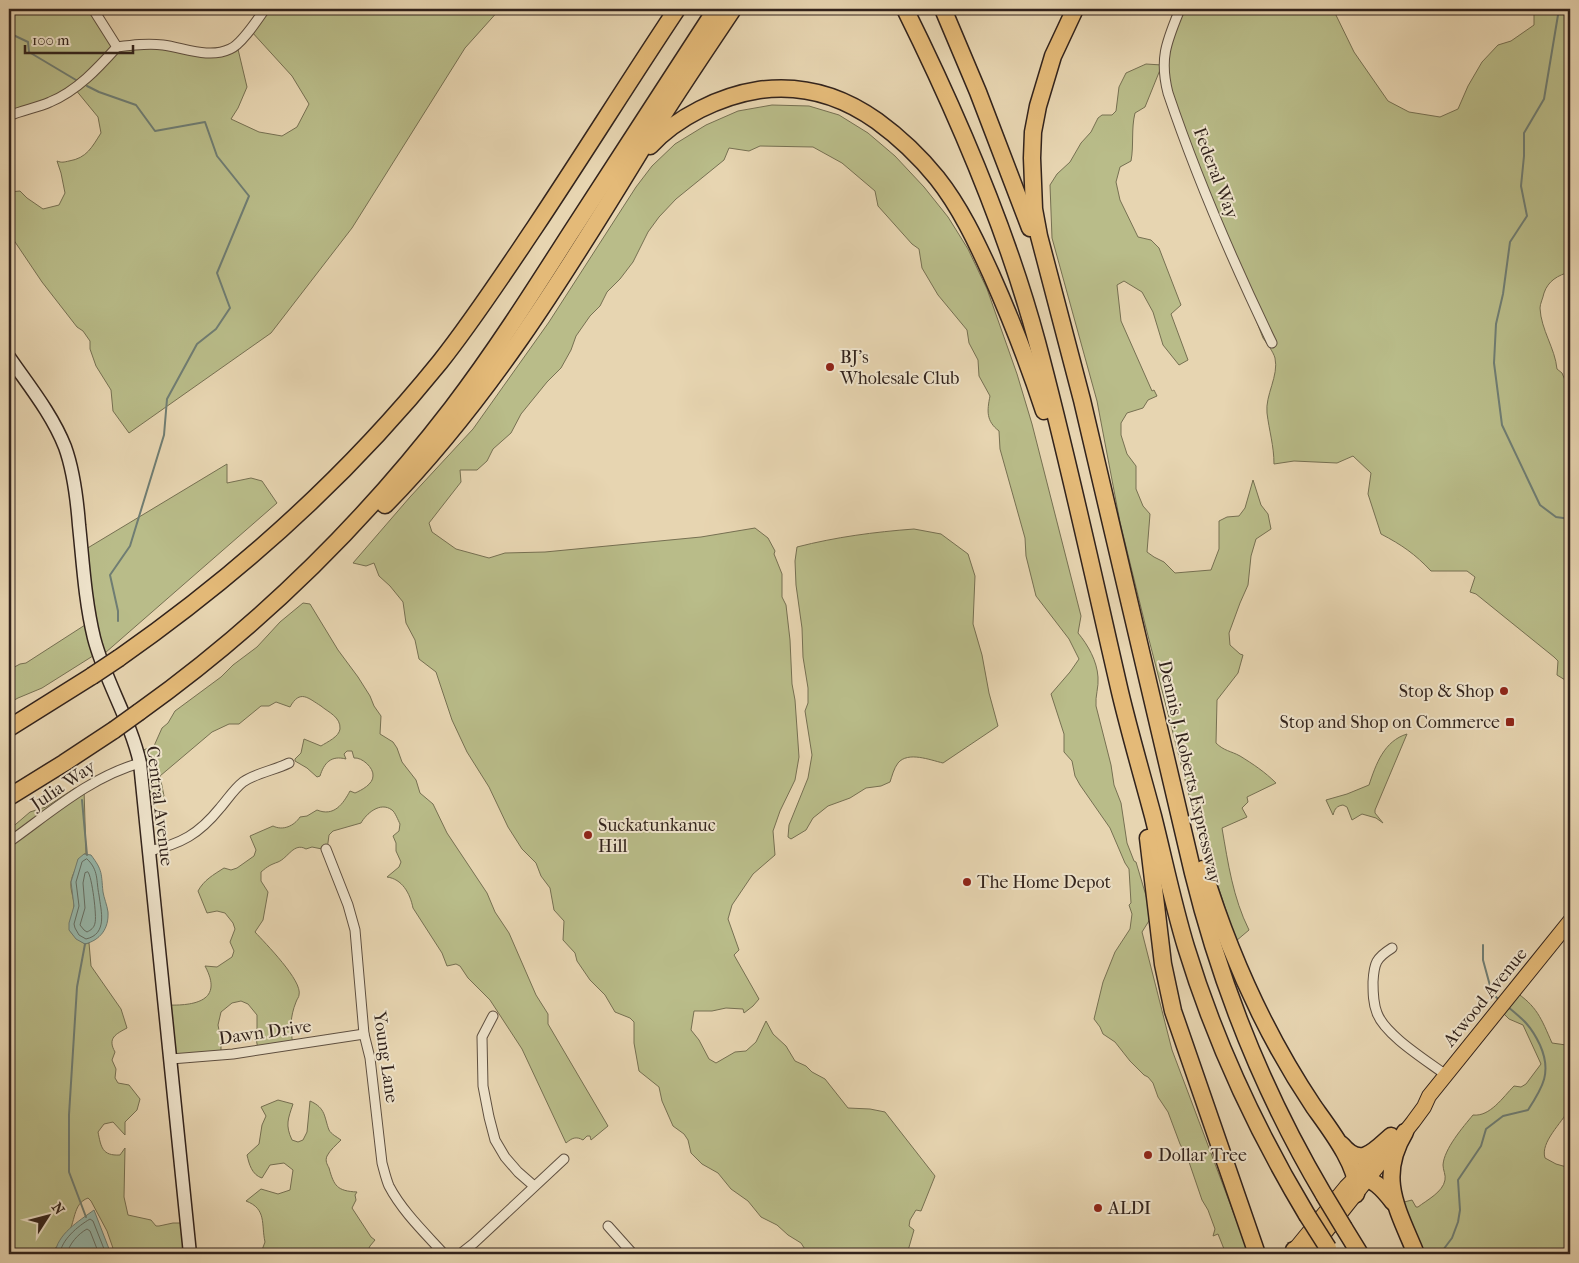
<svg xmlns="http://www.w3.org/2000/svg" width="1579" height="1263" viewBox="0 0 1579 1263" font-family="'IM FELL French Canon',serif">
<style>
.green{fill:#b9bc89;stroke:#767052}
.water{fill:#97b9ad;stroke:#6f7d73}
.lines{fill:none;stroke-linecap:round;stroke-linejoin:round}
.shore{stroke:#646e64;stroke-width:1}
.stream{stroke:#6f7d73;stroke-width:2}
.street-casing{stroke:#5f5041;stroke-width:11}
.secondary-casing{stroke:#32231c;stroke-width:15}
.primary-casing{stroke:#32231c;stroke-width:16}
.highway-casing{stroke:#32231c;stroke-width:19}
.street{stroke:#efe4cc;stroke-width:9}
.secondary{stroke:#efe4cc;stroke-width:12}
.primary{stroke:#e4ba78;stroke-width:14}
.highway{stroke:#e4ba78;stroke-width:16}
.highway-bridge-casing{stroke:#32231c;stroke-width:19;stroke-linecap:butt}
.highway-bridge{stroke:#e4ba78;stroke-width:16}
.poi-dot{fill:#8f2418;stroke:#efe4cc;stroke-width:2}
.labels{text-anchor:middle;stroke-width:4;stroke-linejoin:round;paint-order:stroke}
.street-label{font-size:18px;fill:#32231c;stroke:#efe4cc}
.poi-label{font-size:18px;fill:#32231c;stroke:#efe4cc;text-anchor:start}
</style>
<rect width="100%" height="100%" fill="#e7d5b1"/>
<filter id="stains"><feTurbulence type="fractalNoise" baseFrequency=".004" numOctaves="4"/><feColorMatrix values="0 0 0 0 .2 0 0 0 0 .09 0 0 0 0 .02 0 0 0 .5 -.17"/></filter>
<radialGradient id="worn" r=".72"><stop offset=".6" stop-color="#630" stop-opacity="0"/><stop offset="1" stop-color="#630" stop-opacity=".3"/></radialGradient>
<g class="green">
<path d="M9,9H94L116,44H148L210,54L237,45L247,87L238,108L231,119L259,132L282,136L297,127L309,104L292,76L251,31L265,9H500L465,48L352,228L271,333L129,433L113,411L111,390L96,366L90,349V341L83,331L77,327L42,282L9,233V192L20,191L27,198L43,209L59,205L65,193L61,173L57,161C62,163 64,162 69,161C87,158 92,147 101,133L98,117L75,89L15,113L9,104Z"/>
<path d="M1181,9H1333L1354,52L1388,101L1409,112L1440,117L1458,109L1468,86L1482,62L1498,45L1511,41L1534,25V12L1536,9H1570V272C1558,275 1548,281 1544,293C1543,298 1540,304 1540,308C1541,330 1555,348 1557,369L1562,373L1570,392V683L1557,675L1558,661L1554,657L1476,594L1470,592L1475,577L1467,571H1431C1415,554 1402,545 1381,534L1368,494L1371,473L1353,456L1337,463L1294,461L1274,464C1274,446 1269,430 1267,413C1265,395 1279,376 1275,358C1273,351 1267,344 1263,338L1178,120L1164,64Z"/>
<path d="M1146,64L1162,65L1145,107L1135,113C1131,129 1134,145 1131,161L1120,167L1116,182L1120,200L1138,237L1151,240L1159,248L1181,305L1171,314L1188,360L1179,365L1163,345L1153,312L1142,292L1124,281L1117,285L1121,321L1152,391L1154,390L1157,396L1148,400L1143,408L1127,413L1121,423V435L1127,454L1136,466V489L1143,506L1150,514L1147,552L1154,557L1164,562L1175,573L1211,570L1219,549V521L1227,517L1239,516L1245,508L1253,480L1261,505L1268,514L1271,529L1256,539L1251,556L1248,585L1240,603L1229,633L1230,645L1240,654L1243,655L1238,673L1217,700L1216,743C1224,751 1231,751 1240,756C1253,764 1265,772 1276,783L1247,797L1248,802L1242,808L1247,817L1222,828C1228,863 1233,898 1249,930L1236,941L1192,807L1146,628L1120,522L1097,401L1052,238L1050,185L1057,174L1070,162L1081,143L1091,132L1098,118L1102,115H1112L1116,111L1119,87L1126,73Z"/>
<path d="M772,105L809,106L839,115L868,133L895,156L924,187L948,217L968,249L987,289L1017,374L1032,424L1081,616L1078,633C1088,645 1097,661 1098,677C1099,687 1095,696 1096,706L1111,765L1114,785L1121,803L1127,843L1134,861L1136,862L1152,916L1142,932L1172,1050L1246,1246L1250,1254H1226L1218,1234L1213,1236L1215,1229L1208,1210L1202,1200L1188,1159L1180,1144L1168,1112L1158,1097L1153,1083L1148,1077L1144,1075L1130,1061L1115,1042L1103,1034L1100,1027L1094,1019L1103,982L1115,952L1130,929L1132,914L1129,905L1131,903L1129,869L1125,863L1110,828L1080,785L1075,776L1072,761L1064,752V734L1051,694L1070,672L1079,659L1069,639L1036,596L1026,556L1025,538L1000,449L999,431C986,421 987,411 990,396L979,376L978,360L969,343L967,330L938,295L922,268L919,249L912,244L878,206L875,191L842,163L813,147L760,146L749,151L729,148L724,160L676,199L659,217L648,232L633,262L620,279L607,292L600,306L590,316L576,336L571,350L561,368L547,382L521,414L511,433L493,449L487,461L477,470H460L461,482L429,523L432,532L456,549L489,558L505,553L545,552L701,537L755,528L768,538L775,551L774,554L782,574V597L786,605L790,640L792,684L795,700L799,757L795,780L780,811L773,831L775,855L753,874L732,905L728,919L739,950L734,955L759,999L753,1006L744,1013L743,1009L726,1008L712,1011H694L691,1030L699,1040L709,1059L716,1063L735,1052L746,1051L756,1042L766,1021L773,1034L786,1046L795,1061L806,1066L812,1072L825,1079L848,1108L870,1109L885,1112L935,1176L921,1211L916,1210L910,1220L909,1226L914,1230L907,1254H808L801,1243L788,1235L777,1225L761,1217L748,1201L731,1189L718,1173L702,1164L691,1153L688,1140L684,1134L673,1126L662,1101L659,1087L639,1071L634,1043V1022L630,1018L615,1012L605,995L590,980L577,961L575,953L563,940L564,921L554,910L550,888L541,876L536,863L522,849L508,827L489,787L467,752L452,720L436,672L419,659L415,640L406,623L403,602L390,586L379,576L374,563L366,566L353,563L410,497L473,429L549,322L636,187L652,166L675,144L706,125L738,111Z"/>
<path d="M227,464V483L251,478L262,481L277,503L105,653L96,654L42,688L18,698L9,703V670L20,664L26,663L85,625L81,552Z"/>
<path d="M914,529L941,534L968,554L975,576L973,624L982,655L989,693L998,726L943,763C930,760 908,751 898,763C894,768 892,776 890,782L881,786L866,788L850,798L828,806L813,818L806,830L791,839L788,837L789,825L808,778L812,755L805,711L808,703V688L803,657L802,628L796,585L795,561L797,547C836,537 874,532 914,529Z"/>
<path d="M303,603L310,604L338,650L358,677L370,696L374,706L381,716L380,734L393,742L397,748L402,762L416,780L420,793L433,804L447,833L487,893L495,912L509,933L536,995L548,1014V1024L608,1126L591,1140L590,1136H587L583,1140C576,1136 572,1138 566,1143L522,1049L490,1000L468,978L460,966L456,964L447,966L442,953L413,908C410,893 402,879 387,877L399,867L401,862L396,851V843L393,836L399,831L400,824C398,820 395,812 392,810C380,801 366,814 361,823L333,831L329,835L327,850L312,847L306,849C294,842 288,858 278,862C270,865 268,866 261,872V881L268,892L263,920L255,932C265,943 303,981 299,995C299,997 297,999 296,1002C290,1017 290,1029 293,1044L258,1049L255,1033L257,1028V1015L248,1004L241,1001L232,1003L221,1012L218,1025L221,1041V1054L172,1059L166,1005C195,1006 224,1001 205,966L217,967L232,957L234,951L230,942L235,929L233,923L225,913L217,911L207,913L198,891C204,880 213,875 224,868L231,870L237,868L254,856L256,850L250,836L273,826C283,831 294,826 300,817L307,816L317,810C334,817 343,804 350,791L355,793C362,790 373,784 373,776C374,768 362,757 354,758L352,751H347L344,754L346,759C331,755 324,763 320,776L317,777L307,768L295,761V759L301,753L304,739L321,746C327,742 339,737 340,729C341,717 328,712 321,706C308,698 300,689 290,707L276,702L269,706H261L239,724H229L212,732L160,776L164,796L142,800L138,752L154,746L162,728L168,723L175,711L221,677L233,665L257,647L280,622Z"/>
<path d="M1407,734L1375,810V813L1383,823L1376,818L1362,814L1352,820L1347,807L1343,805C1337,806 1335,808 1333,815L1326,800L1347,794L1369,785C1376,764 1384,741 1407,734Z"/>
<path d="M75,788H84V789L86,854H84C80,862 72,873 71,882C70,890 74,898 74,905C73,927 60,928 85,944L89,943L91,966L121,1009L127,1028C116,1034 107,1038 115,1052L112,1060L116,1069L115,1078L118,1083L129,1085L140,1099L137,1110L125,1122V1135L113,1122L104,1124L98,1132C101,1147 102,1156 120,1155L125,1148L124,1197L128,1215L151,1220L156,1226H159L173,1223H187L191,1254H115L107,1231L91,1201L88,1198C72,1204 76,1223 67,1235C62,1242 55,1246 52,1254H9V830L30,812L46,807Z"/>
<path d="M1514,991C1537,1006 1541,1018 1552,1043L1566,1045L1570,1053L1569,1109C1562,1123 1540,1142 1545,1158L1556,1164L1570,1168V1254H1417L1396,1204L1412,1200L1416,1207H1418C1427,1200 1443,1192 1445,1180C1446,1175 1443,1170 1443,1165C1444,1149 1463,1127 1473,1115C1490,1117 1503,1097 1514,1086L1521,1087L1526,1084L1541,1064L1523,1025L1509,1019L1500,1010Z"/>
<path d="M278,1100L293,1104C288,1119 285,1125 292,1140L298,1142L303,1140L307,1132L310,1101C326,1108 324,1117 329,1130C331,1134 337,1137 341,1140C336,1145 330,1150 327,1156C325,1161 327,1164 329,1168C334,1186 337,1191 357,1192L355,1195L356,1200L352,1208L371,1237L375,1240L370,1246L366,1254H250L262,1250L265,1242C261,1224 267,1209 246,1201L261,1189L278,1194L290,1190L293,1170L284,1163L270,1165L262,1178C252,1175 249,1164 247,1155L259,1144L262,1125L266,1116L261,1107Z"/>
</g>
<g class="water">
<path d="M84,854L91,855C103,871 101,873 103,892C104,898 107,905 108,912C109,929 100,940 85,944L76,939L69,930V923L74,906L71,882L78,859Z"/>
<path d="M94,1210L111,1254H55C57,1234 79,1221 94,1210Z"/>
</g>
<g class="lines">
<g class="shore">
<path d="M87,859C99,870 96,881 99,895C101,911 108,934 86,939L79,935L75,928L74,924L79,906L76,882L82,862Z"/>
<path d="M88,872C92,876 97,917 95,923C94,928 91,930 87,932L84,930L80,925L85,908L83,883L85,873Z"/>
<path d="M60,1254C61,1240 78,1226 90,1219L93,1221L106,1254"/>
<path d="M67,1254C69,1244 78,1234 87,1229L90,1231L99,1254"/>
</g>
<g class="stream">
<path d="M1559,9L1544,99L1524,133V156L1521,186L1527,216L1510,242L1503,294L1496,324L1494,363L1502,425L1540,505L1556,517L1570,519"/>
<path d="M9,33L28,42L29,52L76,80"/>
<path d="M87,86L99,92L136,105L155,131L205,122L217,156L249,196L217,273L230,308L216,329L197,344L167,399L164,435L130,546L110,575L118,611V621"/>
<path d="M82,800L87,855"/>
<path d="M85,944L77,987L69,1115V1172L86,1217"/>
<path d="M1483,945V960L1492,993L1498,999"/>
<path d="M1440,1254L1452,1238L1458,1222L1460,1210L1458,1180L1481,1146L1486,1129L1503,1116L1528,1110C1543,1087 1552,1072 1540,1045C1531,1026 1524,1020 1508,1007"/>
</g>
<defs>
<g id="street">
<path d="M93,9L117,47"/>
<path d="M1180,9C1167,41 1159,58 1168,93C1197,179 1233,262 1272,343"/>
<path d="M9,116C22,110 37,108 50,102C77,91 98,68 117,47C132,45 147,43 163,45C185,48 209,59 230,49C241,45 258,19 265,9"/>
<path d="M9,842C50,813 90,777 140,763"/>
<path d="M326,849L348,905L355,930L364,1034L370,1058L382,1163C384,1170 386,1179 389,1186C402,1211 425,1233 444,1254"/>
<path d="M149,851C181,844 199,834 220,808C227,800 234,789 243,782C256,773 275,770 289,763"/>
<path d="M1392,948C1376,958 1374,963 1373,982C1373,993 1373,1003 1377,1013C1385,1035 1426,1060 1446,1075"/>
<path d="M493,1016L482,1037L483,1086L489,1117L495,1140L505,1157L518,1172L534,1186"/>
<path d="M171,1059L233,1054L364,1034"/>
<path d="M608,1226L633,1254"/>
<path d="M460,1254L474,1243L564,1159"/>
</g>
<path id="secondary" d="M9,357C29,386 52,414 65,447C74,472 77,499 79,525C83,563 85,601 94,638C105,681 130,719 140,763L190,1254"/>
<g id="primary">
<path d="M1291,1254L1346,1187L1366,1167L1378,1152"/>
<path d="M1308,1254L1413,1122L1424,1107L1429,1096L1570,921"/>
</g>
<g id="highway">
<path d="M905,9C958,116 1006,227 1037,342C1068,458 1093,575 1120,692C1130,734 1142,775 1153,816C1164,860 1173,904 1186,947C1215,1042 1256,1130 1307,1215"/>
<path d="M943,9L978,92L1030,228"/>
<path d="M1075,9L1053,56L1038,106L1033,132L1032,158L1034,209L1039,236L1082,400L1193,873C1221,987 1264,1094 1324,1195"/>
<path d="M650,146C677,117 720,96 759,90C802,84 842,96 877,121C899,137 920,157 937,178C960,207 976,241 991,274C1011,319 1029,365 1044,411"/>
<path d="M385,505C486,402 563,278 638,155C668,105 701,57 733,9"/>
<path d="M119,658C239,574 348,476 440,362C474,319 504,273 535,227C583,155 629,81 677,9"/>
<path d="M139,712C258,627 363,524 452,408C494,353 531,295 568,237C617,161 667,85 716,9"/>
<path d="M9,728L92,676"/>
<path d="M9,797L64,763L114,730"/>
<path d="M1148,838L1163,964L1173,1011L1257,1254"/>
<path d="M1203,869C1229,953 1265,1034 1314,1107C1329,1128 1361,1169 1356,1194"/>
<path d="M1405,1132C1377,1178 1398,1210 1416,1254"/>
<path d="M1342,1145C1361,1168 1374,1151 1391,1136"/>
<path d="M1356,1177C1372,1176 1384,1190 1393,1202"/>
<path d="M1344,1228L1360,1254"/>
<path d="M1294,1250L1295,1254"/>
</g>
</defs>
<use href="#street" class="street-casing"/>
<use href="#secondary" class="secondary-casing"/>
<use href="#primary" class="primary-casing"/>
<use href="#highway" class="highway-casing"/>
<use href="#street" class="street"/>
<use href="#secondary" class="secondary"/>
<use href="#primary" class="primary"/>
<use href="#highway" class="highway"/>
<defs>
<g id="highway-bridge">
<path d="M92,676L119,658"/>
<path d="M114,730L139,712"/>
<path d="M1324,1195L1344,1228"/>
<path d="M1307,1215L1328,1248"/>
</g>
</defs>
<use href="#highway-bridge" class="highway-bridge-casing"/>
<use href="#highway-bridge" class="highway-bridge"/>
</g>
<g class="poi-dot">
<circle cx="830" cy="367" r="5"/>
<circle cx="1504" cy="691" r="5"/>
<rect x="1505" y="717" width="10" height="10" rx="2.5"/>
<circle cx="588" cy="835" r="5"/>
<circle cx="967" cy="882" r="5"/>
<circle cx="1148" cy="1155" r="5"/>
<circle cx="1098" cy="1208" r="5"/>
</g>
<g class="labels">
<g class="street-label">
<text transform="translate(1216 173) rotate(69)" y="6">Federal Way</text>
<text transform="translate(1190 772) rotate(77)" y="6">Dennis J. Roberts Expressway</text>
<text transform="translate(63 785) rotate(-34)" y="6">Julia Way</text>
<text transform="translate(160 806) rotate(83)" y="6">Central Avenue</text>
<text transform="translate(1485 997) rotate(-51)" y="6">Atwood Avenue</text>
<text transform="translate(265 1032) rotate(-8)" y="6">Dawn Drive</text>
<text transform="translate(386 1057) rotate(82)" y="6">Young Lane</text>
</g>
<g class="poi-label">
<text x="840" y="363">BJ's<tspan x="840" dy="21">Wholesale Club</tspan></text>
<text x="1494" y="697" text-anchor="end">Stop &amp; Shop</text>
<text x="1500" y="728" text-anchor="end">Stop and Shop on Commerce</text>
<text x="598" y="831">Suckatunkanuc<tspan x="598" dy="21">Hill</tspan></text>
<text x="977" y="888">The Home Depot</text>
<text x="1158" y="1161">Dollar Tree</text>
<text x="1108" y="1214">ALDI</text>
</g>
</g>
<rect width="1579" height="1263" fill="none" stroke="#e7d5b1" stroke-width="30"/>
<rect x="10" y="10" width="1559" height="1243" fill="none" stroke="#32231c" stroke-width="2.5"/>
<rect x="15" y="15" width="1549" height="1233" fill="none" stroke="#32231c"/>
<g transform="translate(48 1216) rotate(54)" stroke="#efe4cc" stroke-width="4" paint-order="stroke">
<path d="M0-4L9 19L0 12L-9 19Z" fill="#32231c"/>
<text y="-8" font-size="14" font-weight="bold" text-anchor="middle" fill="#32231c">N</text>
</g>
<path d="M25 45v8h108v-8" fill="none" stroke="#32231c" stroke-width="2.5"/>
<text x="32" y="45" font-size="15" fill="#32231c" stroke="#efe4cc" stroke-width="4" paint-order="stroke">100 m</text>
<rect width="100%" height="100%" filter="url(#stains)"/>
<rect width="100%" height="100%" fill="url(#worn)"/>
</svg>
